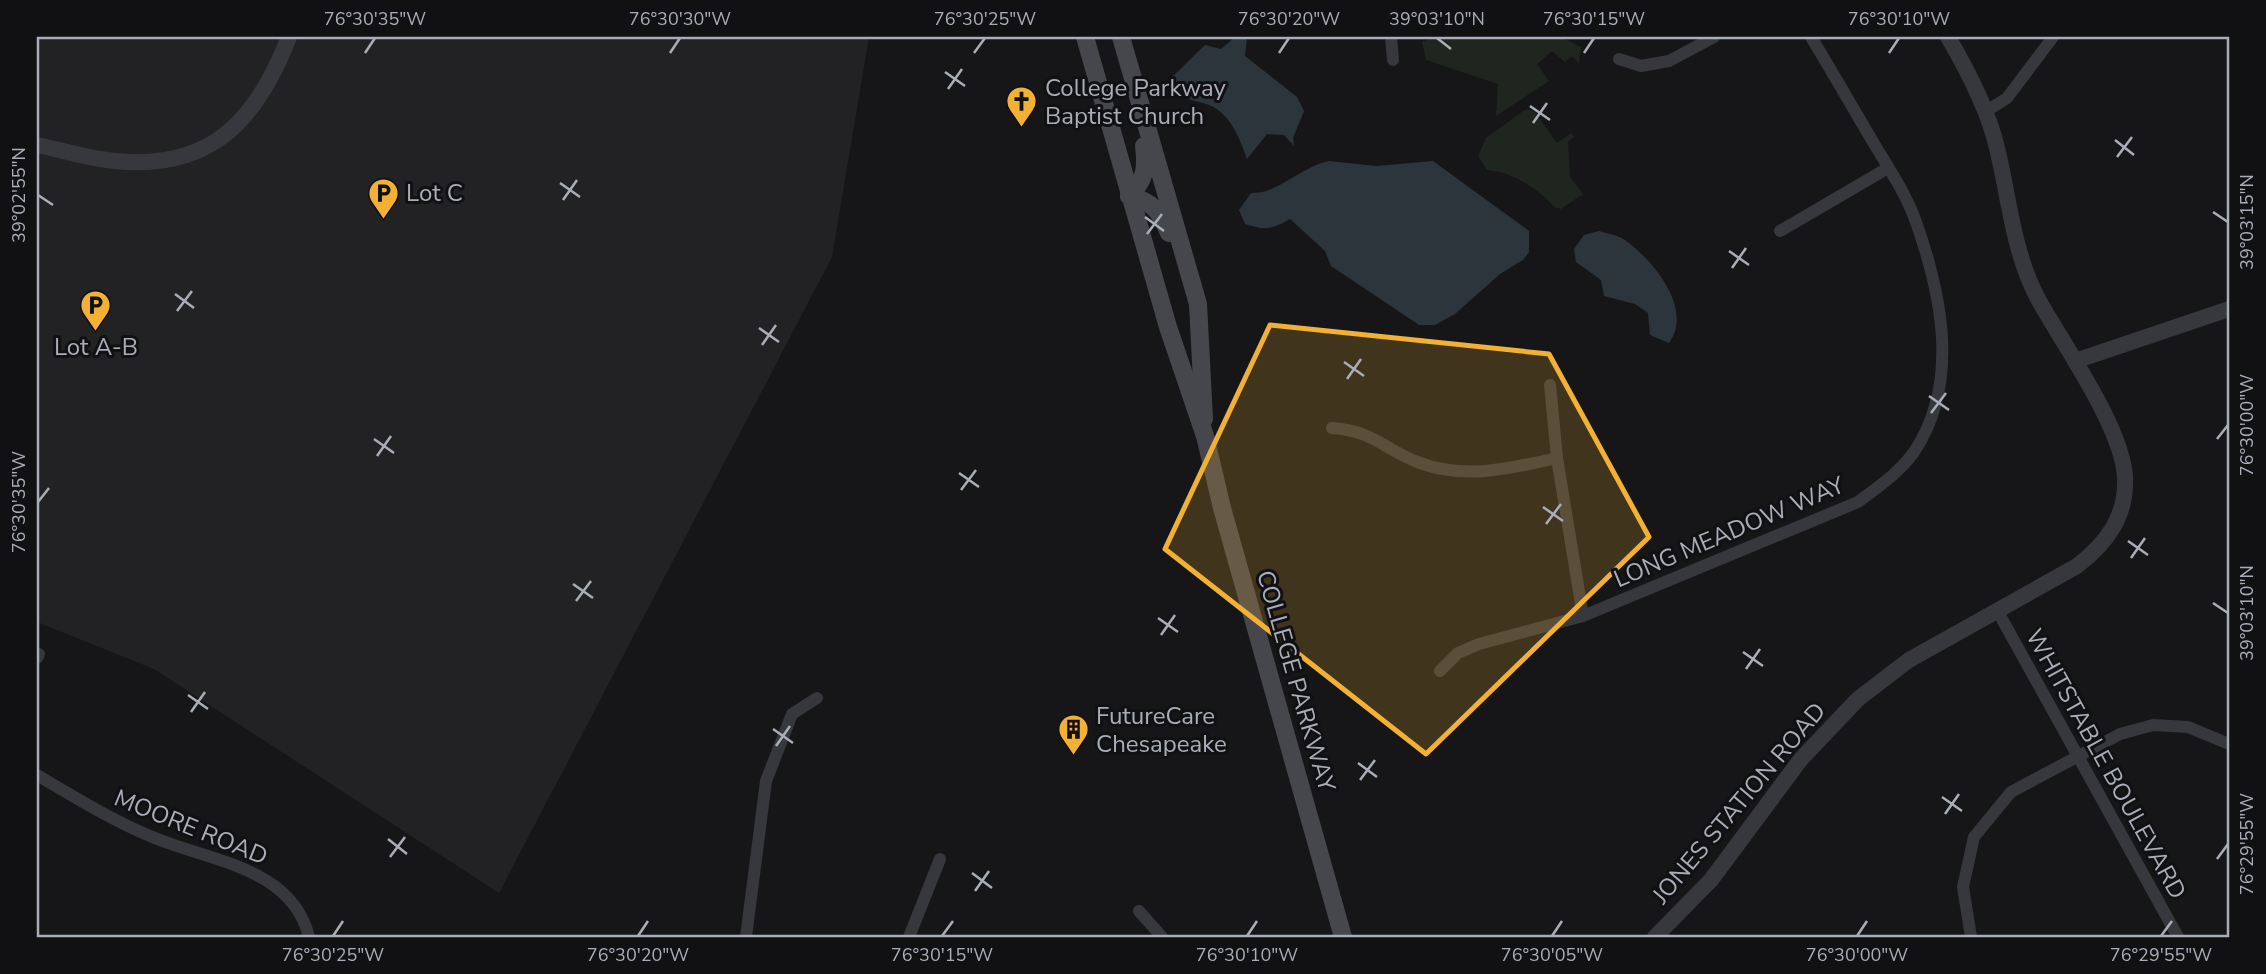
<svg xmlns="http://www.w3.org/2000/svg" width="2266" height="974" viewBox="0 0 2266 974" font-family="'Nunito Sans',sans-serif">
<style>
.built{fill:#222225}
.green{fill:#1e261f}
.water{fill:#2c353c}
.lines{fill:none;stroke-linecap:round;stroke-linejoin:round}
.minor{stroke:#37383d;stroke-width:12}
.tertiary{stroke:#37383d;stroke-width:16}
.secondary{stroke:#45474d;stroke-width:18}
.marked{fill:#f2b134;fill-opacity:0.2;stroke:#f2b134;stroke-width:5;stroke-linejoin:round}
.ticks{fill:none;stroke:#a8adb8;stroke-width:2.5}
.labels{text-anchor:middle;stroke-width:6;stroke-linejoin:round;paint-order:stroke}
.poi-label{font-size:24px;fill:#a8adb8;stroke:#111113;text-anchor:start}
.street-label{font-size:24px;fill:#a8adb8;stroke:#111113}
.neatline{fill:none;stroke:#a8adb8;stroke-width:2.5}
.ticks-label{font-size:18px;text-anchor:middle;fill:#a8adb8}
</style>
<rect width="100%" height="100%" fill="#161618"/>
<path class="built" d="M37,37H869L832,257L499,893L154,669L37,622Z"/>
<g class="green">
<path d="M1433,37H1561L1581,47L1579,63L1572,56L1565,62L1552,51L1537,64L1549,81L1496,116L1498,84L1426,60L1422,42Z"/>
<path d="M1526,109L1534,111L1557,143L1571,133L1574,137L1568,142L1570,177L1583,194L1561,209L1554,207C1540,189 1509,171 1487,170L1478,156L1486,138Z"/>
</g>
<g class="water">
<path d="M1235,37H1247L1245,56L1297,97L1304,111L1293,138L1294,146L1284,135L1267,134L1247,159C1240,139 1231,114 1209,105C1190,98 1179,102 1168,81L1205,45L1221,49Z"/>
<path d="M1329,161L1376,166L1433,161L1529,231V252L1523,260L1500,274L1455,314L1435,325H1419L1331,266L1325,251L1290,219C1273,229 1265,231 1245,224L1239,210L1251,193C1278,194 1302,166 1329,161Z"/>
<path d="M1599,231C1608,234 1618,235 1625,240C1653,260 1694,309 1669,343L1650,335L1648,313L1635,304L1604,296L1601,280L1576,262L1574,249L1584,235Z"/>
</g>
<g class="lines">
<g class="minor">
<path d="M1391,37L1393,60"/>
<path d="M1619,59L1641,66L1669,61L1714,37"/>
<path d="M1985,112L2007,98L2053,37"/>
<path d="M1780,231L1888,168"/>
<path d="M1550,385L1557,458L1583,616"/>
<path d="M1332,428C1375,431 1384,450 1420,463C1466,480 1512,468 1557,458"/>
<path d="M1997,610L2178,937"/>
<path d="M37,658L39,654"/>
<path d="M1440,671L1458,653L1479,644L1583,616L1858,502C1878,487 1900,472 1914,452C1960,383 1942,296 1916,222C1907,196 1890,170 1876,147C1854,110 1833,73 1811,37"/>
<path d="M37,775C74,797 110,819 150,836C207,861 292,866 309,937"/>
<path d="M1139,911L1162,937"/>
<path d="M746,937L766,781L792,714L817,698"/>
<path d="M909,937L940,859"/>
<path d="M1971,937L1963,887L1974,837L2011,792L2120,734L2153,725L2188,727L2229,744"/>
</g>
<g class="tertiary">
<path d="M37,145C62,150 89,159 115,161C212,171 257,119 289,37"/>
<path d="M2075,361L2229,309"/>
<path d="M1655,937L1711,880L1801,759L1858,699L1909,660L2077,566C2107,543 2127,516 2125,477C2122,426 2062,343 2037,297C2013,251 2009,197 1997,148C1988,109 1968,71 1948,37"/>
</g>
<g class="secondary">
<path d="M1085,37L1168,327L1205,436L1222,508L1343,937"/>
<path d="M1121,37L1198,304L1204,419"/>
<path d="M1129,196C1152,201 1160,211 1169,233"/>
<path d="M1129,196C1145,180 1147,169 1144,146"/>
</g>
</g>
<path class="marked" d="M1270,325L1549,354L1649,537L1426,754L1165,549Z"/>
<path class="ticks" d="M1437,38L1451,49M365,53L375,38M670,53L680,38M974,53L985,38M1279,53L1289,38M1584,53L1594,38M1889,53L1899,38M945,72L965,86M948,89L962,69M1530,106L1550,120M1533,123L1547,103M2115,140L2134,155M2117,157L2132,137M560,183L580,197M38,195L53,205M563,200L577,180M2213,212L2228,222M1145,217L1164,231M1147,234L1162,214M1729,251L1749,265M1732,268L1746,248M175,294L194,308M177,311L192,291M759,328L779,342M762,345L776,325M1344,362L1364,376M1347,379L1361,359M1929,396L1949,410M1931,413L1946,393M374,439L394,453M2217,439L2228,425M377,456L391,436M959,473L979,487M961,490L976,470M38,502L49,488M1543,507L1563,521M1546,524L1561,504M2128,541L2148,555M2131,558L2145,538M573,584L593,598M576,601L591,581M2213,603L2228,613M1158,618L1178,632M1161,635L1175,615M1743,652L1763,666M1746,669L1760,649M188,695L208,709M191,712L205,692M773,729L793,743M776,746L790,726M1358,763L1377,777M1360,780L1375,760M1942,797L1962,811M1945,814L1959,794M388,839L407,854M390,857L405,837M2217,859L2228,844M972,873L992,888M975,891L989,871M333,936L343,921M638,936L648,921M942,936L953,921M1247,936L1257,921M1552,936L1562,921M1857,936L1867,921M2161,936L2172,921"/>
<defs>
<symbol id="church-pin" viewBox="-11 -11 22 30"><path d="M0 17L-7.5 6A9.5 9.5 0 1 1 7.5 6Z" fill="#f2b134" stroke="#111113"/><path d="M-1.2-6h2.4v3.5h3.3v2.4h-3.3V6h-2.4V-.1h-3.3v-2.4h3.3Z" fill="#111"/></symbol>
<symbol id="parking-pin" viewBox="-11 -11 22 30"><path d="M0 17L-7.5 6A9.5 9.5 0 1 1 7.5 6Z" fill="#f2b134" stroke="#111113"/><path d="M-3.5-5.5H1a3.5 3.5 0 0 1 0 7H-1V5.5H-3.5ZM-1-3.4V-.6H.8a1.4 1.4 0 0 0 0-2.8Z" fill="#111"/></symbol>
<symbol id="building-pin" viewBox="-11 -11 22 30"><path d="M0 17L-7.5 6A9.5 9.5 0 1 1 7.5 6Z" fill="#f2b134" stroke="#111113"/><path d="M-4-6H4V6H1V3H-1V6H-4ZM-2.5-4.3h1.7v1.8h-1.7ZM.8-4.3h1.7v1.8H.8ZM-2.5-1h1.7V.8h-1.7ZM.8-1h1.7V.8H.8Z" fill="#111"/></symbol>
</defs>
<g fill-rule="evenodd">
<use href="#church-pin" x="1004" y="84" width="35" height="47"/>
<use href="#parking-pin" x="366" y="176" width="35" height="47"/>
<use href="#parking-pin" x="78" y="288" width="35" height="47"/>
<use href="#building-pin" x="1056" y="712" width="35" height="47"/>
</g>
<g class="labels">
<g class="poi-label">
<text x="1045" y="96">College Parkway<tspan x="1045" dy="28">Baptist Church</tspan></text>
<text x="406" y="201">Lot C</text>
<text x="96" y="355" text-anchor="middle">Lot A-B</text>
<text x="1096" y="724">FutureCare<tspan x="1096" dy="28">Chesapeake</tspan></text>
</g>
<g class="street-label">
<text transform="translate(1729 532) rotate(-23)" y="8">LONG MEADOW WAY</text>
<text transform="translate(1296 681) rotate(74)" y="8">COLLEGE PARKWAY</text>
<text transform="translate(2106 764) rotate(61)" y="8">WHITSTABLE BOULEVARD</text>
<text transform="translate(1739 803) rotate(-50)" y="8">JONES STATION ROAD</text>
<text transform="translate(191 827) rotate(22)" y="8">MOORE ROAD</text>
</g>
</g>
<rect width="2266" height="974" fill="none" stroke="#111113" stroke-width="77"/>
<rect x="38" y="38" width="2190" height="898" class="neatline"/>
<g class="ticks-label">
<text x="375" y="25">76°30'35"W</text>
<text x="680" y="25">76°30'30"W</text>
<text x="985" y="25">76°30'25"W</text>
<text x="1289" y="25">76°30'20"W</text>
<text x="1437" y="25">39°03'10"N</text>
<text x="1594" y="25">76°30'15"W</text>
<text x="1899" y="25">76°30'10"W</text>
<text transform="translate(19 195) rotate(-90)" y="6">39°02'55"N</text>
<text transform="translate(2247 222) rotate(-90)" y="6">39°03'15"N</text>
<text transform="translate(2247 425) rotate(-90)" y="6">76°30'00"W</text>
<text transform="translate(19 502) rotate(-90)" y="6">76°30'35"W</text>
<text transform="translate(2247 613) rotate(-90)" y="6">39°03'10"N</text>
<text transform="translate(2247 844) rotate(-90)" y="6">76°29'55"W</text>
<text x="333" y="961">76°30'25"W</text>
<text x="638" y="961">76°30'20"W</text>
<text x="942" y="961">76°30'15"W</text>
<text x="1247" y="961">76°30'10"W</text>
<text x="1552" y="961">76°30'05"W</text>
<text x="1857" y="961">76°30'00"W</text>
<text x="2161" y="961">76°29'55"W</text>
</g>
</svg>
